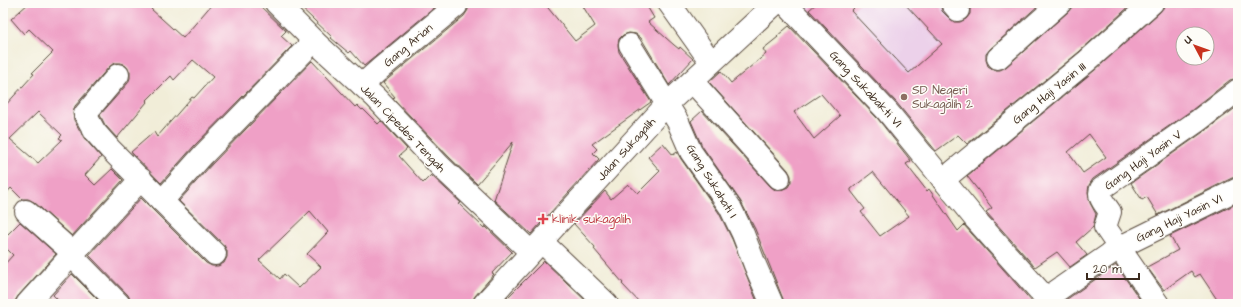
<svg xmlns="http://www.w3.org/2000/svg" width="1241" height="307" viewBox="0 0 1241 307" font-family="'Architects Daughter',sans-serif">
<style>
.built{fill:#ecd1ea}
.building{fill:#efa0c6;fill-rule:evenodd}
.lines{fill:none;stroke-linecap:round;stroke-linejoin:round}
.minor-casing{stroke:#56473a;stroke-width:24}
.minor{stroke:#fff;stroke-width:22}
.education-dot{fill:#8d6e63;stroke:#fdfcf7;stroke-width:1.5}
.health-dot{fill:#e0444e;stroke:#fdfcf7;stroke-width:1.5}
.labels{text-anchor:middle;stroke-width:3;stroke-linejoin:round;paint-order:stroke}
.street-label{font-size:12px;fill:#3b2a1e;stroke:#fdfcf7}
.education-label{font-size:12px;fill:#785e54;stroke:#fdfcf7;text-anchor:start}
.health-label{font-size:12px;fill:#be3a42;stroke:#fdfcf7;text-anchor:start}
</style>
<rect width="100%" height="100%" fill="#fdfcf7"/>
<filter id="ink" filterUnits="userSpaceOnUse"><feTurbulence type="fractalNoise" baseFrequency=".025" numOctaves="2"/><feDisplacementMap in="SourceGraphic" scale="8" xChannelSelector="R" yChannelSelector="G"/><feConvolveMatrix kernelMatrix="1 2 1 2 8 2 1 2 1" color-interpolation-filters="sRGB"/></filter>
<filter id="wash" filterUnits="userSpaceOnUse"><feTurbulence type="fractalNoise" baseFrequency=".012" numOctaves="4" result="noise"/><feDisplacementMap in="SourceGraphic" scale="16" xChannelSelector="R" yChannelSelector="G"/><feGaussianBlur stdDeviation="0.9" result="paint"/><feColorMatrix in="noise" values="0 0 0 0 0 0 0 0 0 0 0 0 0 0 0 0 0 1.4 0 .05"/><feComposite in="paint" operator="in"/></filter>
<g filter="url(#wash)">
<rect width="100%" height="100%" fill="#f1edd8"/>
<path class="built" d="M801,3H943L991,55L901,139L787,16Z"/>
<g id="blocks">
<g class="building">
<path d="M29,3H156L151,9L183,38L213,3H257L286,31L281,36L292,46L194,146L161,183L131,152L154,132L157,137L192,97L194,98L213,77L193,60L174,80L171,76L146,101L147,102L117,138L105,125L100,115L128,83L130,78V71L126,66L121,63H114L109,67L75,106L73,113L74,120L84,138L101,157L85,175L95,185L112,169L123,180L72,236L34,202L28,199H22L11,188L3,197V108L34,74L32,73L53,52L29,29L24,34L11,19ZM38,112L62,135L59,138L62,140L38,163L10,139Z"/>
<path d="M296,3H440L364,66L351,51L349,53L331,38L332,37Z"/>
<path d="M468,3H544L575,41L595,26L581,3H645L654,18L648,22L674,45L679,49L680,47L693,59L669,85L641,38L636,34L629,33L623,35L619,39L618,45L619,52L651,102L592,144L597,149L593,153L599,159L531,234L494,200L513,142L477,184L449,157L393,98L395,97L383,83L464,16L468,10Z"/>
<path d="M817,3H859L851,11L909,73L942,44L904,3H940L942,11L949,18L954,22H960L966,19L970,14V9L976,3H1041L990,49L986,54V60L988,66L994,70H1000L1006,67L1068,12L1072,7V3H1133L1079,52L967,144L958,135L936,151L896,102L809,10Z"/>
<path d="M1164,3H1238V78L1230,80L1192,110L1093,179L1089,185L1088,192L1090,203L1096,214L1093,227L1076,242L1087,255L1070,267L1057,252L1035,267L986,212L992,208L967,176L1095,70L1160,12L1164,7ZM1183,34H1207V58H1183ZM1089,134L1106,157L1083,173L1068,152Z"/>
<path d="M789,26L878,119L911,161L906,164L927,191L929,189L958,231L964,225L1034,304H784L783,299L755,229L741,202L702,146L691,121L702,111L770,186L775,190H781L788,187L791,182V176L788,170L709,82L721,71L731,83L766,54L763,49L778,37L777,36ZM821,94L840,116L814,139L794,112ZM873,172L909,216L880,236L861,212L865,209L851,191V189Z"/>
<path d="M312,61L355,107L357,105L362,110L363,109L378,124L381,121L407,149L399,156L423,183L431,175L461,203L459,204L484,228L485,226L512,252L492,273L494,274L475,296L472,301V304H131V301L128,295L89,255L141,198L206,263L212,266H218L224,263L227,257V251L224,245L179,201L212,164ZM310,211L328,232L307,254L321,267L299,288L284,274L280,279L259,260Z"/>
<path d="M1238,106V177L1232,178L1158,215L1147,197L1142,200L1131,183L1206,130Z"/>
<path d="M663,143L673,155L677,152L681,159L719,213L732,239L758,304H641L622,284L623,283L594,249L595,247L574,224L605,191L611,199L628,184L638,193L660,171L648,157Z"/>
<path d="M1238,203V304H1220L1200,274L1195,277L1191,271L1164,290L1147,267L1178,250L1170,236Z"/>
<path d="M20,222L56,254L18,296L15,301V304H3V266L13,255L3,245V239Z"/>
<path d="M544,261L589,304H501Z"/>
<path d="M1116,265L1143,304H1060Z"/>
<path d="M72,274L102,304H62L53,295Z"/>
</g>
</g>
</g>
<g filter="url(#ink)">
<use href="#blocks" fill-opacity="0" stroke="#56473a" stroke-width="1"/>
<g class="lines">
<defs>
<g id="minor">
<path d="M276,3L314,41L376,98L440,166L531,252"/>
<path d="M669,3L711,62"/>
<path d="M785,3L887,111L976,220L1044,296L1048,297L1120,247L1238,189"/>
<path d="M952,3L958,10"/>
<path d="M630,45L678,122L691,152L730,207L743,234L755,265L772,304"/>
<path d="M998,58L1060,3"/>
<path d="M118,75L85,114L95,132L110,149L215,254"/>
<path d="M692,81L779,178"/>
<path d="M362,85L381,68L456,6"/>
<path d="M943,180L1087,61L1152,3"/>
<path d="M162,201L203,155L314,41"/>
<path d="M26,211L73,253"/>
<path d="M542,242L607,304"/>
<path d="M71,255L119,304"/>
<path d="M27,304L141,179"/>
<path d="M484,304L667,104L776,3"/>
<path d="M1158,304L1105,227L1110,212C1106,205 1097,197 1101,189L1199,120L1238,90"/>
</g>
</defs>
<use href="#minor" class="minor-casing"/>
<use href="#minor" class="minor"/>
</g>
</g>
<circle class="education-dot" cx="904" cy="97" r="4"/>
<path class="health-dot" d="M541 213h4v4h4v4h-4v4h-4v-4h-4v-4h4z"/>
<g class="labels">
<g class="street-label">
<text transform="translate(408 45) rotate(-40)" y="4">Gang Arian</text>
<text transform="translate(866 89) rotate(47)" y="4">Gang Sukabakti VI</text>
<text transform="translate(1049 93) rotate(-39)" y="4">Gang Haji Yasin III</text>
<text transform="translate(403 128) rotate(46)" y="4">Jalan Cipedes Tengah</text>
<text transform="translate(626 149) rotate(-48)" y="4">Jalan Sukagalih</text>
<text transform="translate(1143 160) rotate(-36)" y="4">Gang Haji Yasin V</text>
<text transform="translate(712 181) rotate(58)" y="4">Gang Sukahati I</text>
<text transform="translate(1179 218) rotate(-26)" y="4">Gang Haji Yasin VI</text>
</g>
<g class="education-label">
<text x="912" y="94">SD Negeri<tspan x="912" dy="14">Sukagalih 2</tspan></text>
</g>
<g class="health-label">
<text x="552" y="223">klinik sukagalih</text>
</g>
</g>
<rect width="1241" height="307" fill="none" stroke="#fdfcf7" stroke-width="16"/>
<g transform="translate(1195 46) rotate(311)"><circle r="19" fill="#fdfcf7" stroke="#afa8a0"/>
<path d="M0-3L7 15L0 10L-7 15Z" fill="#c8321e"/>
<text y="-6" font-size="11" font-weight="bold" text-anchor="middle" fill="#3b2a1e">U</text>
</g>
<path d="M1087 273v6h52v-6" fill="none" stroke="#3b2a1e" stroke-width="2"/>
<text x="1093" y="273" font-size="12" fill="#3b2a1e" stroke="#fdfcf7" stroke-width="3" paint-order="stroke">20 m</text>
</svg>
